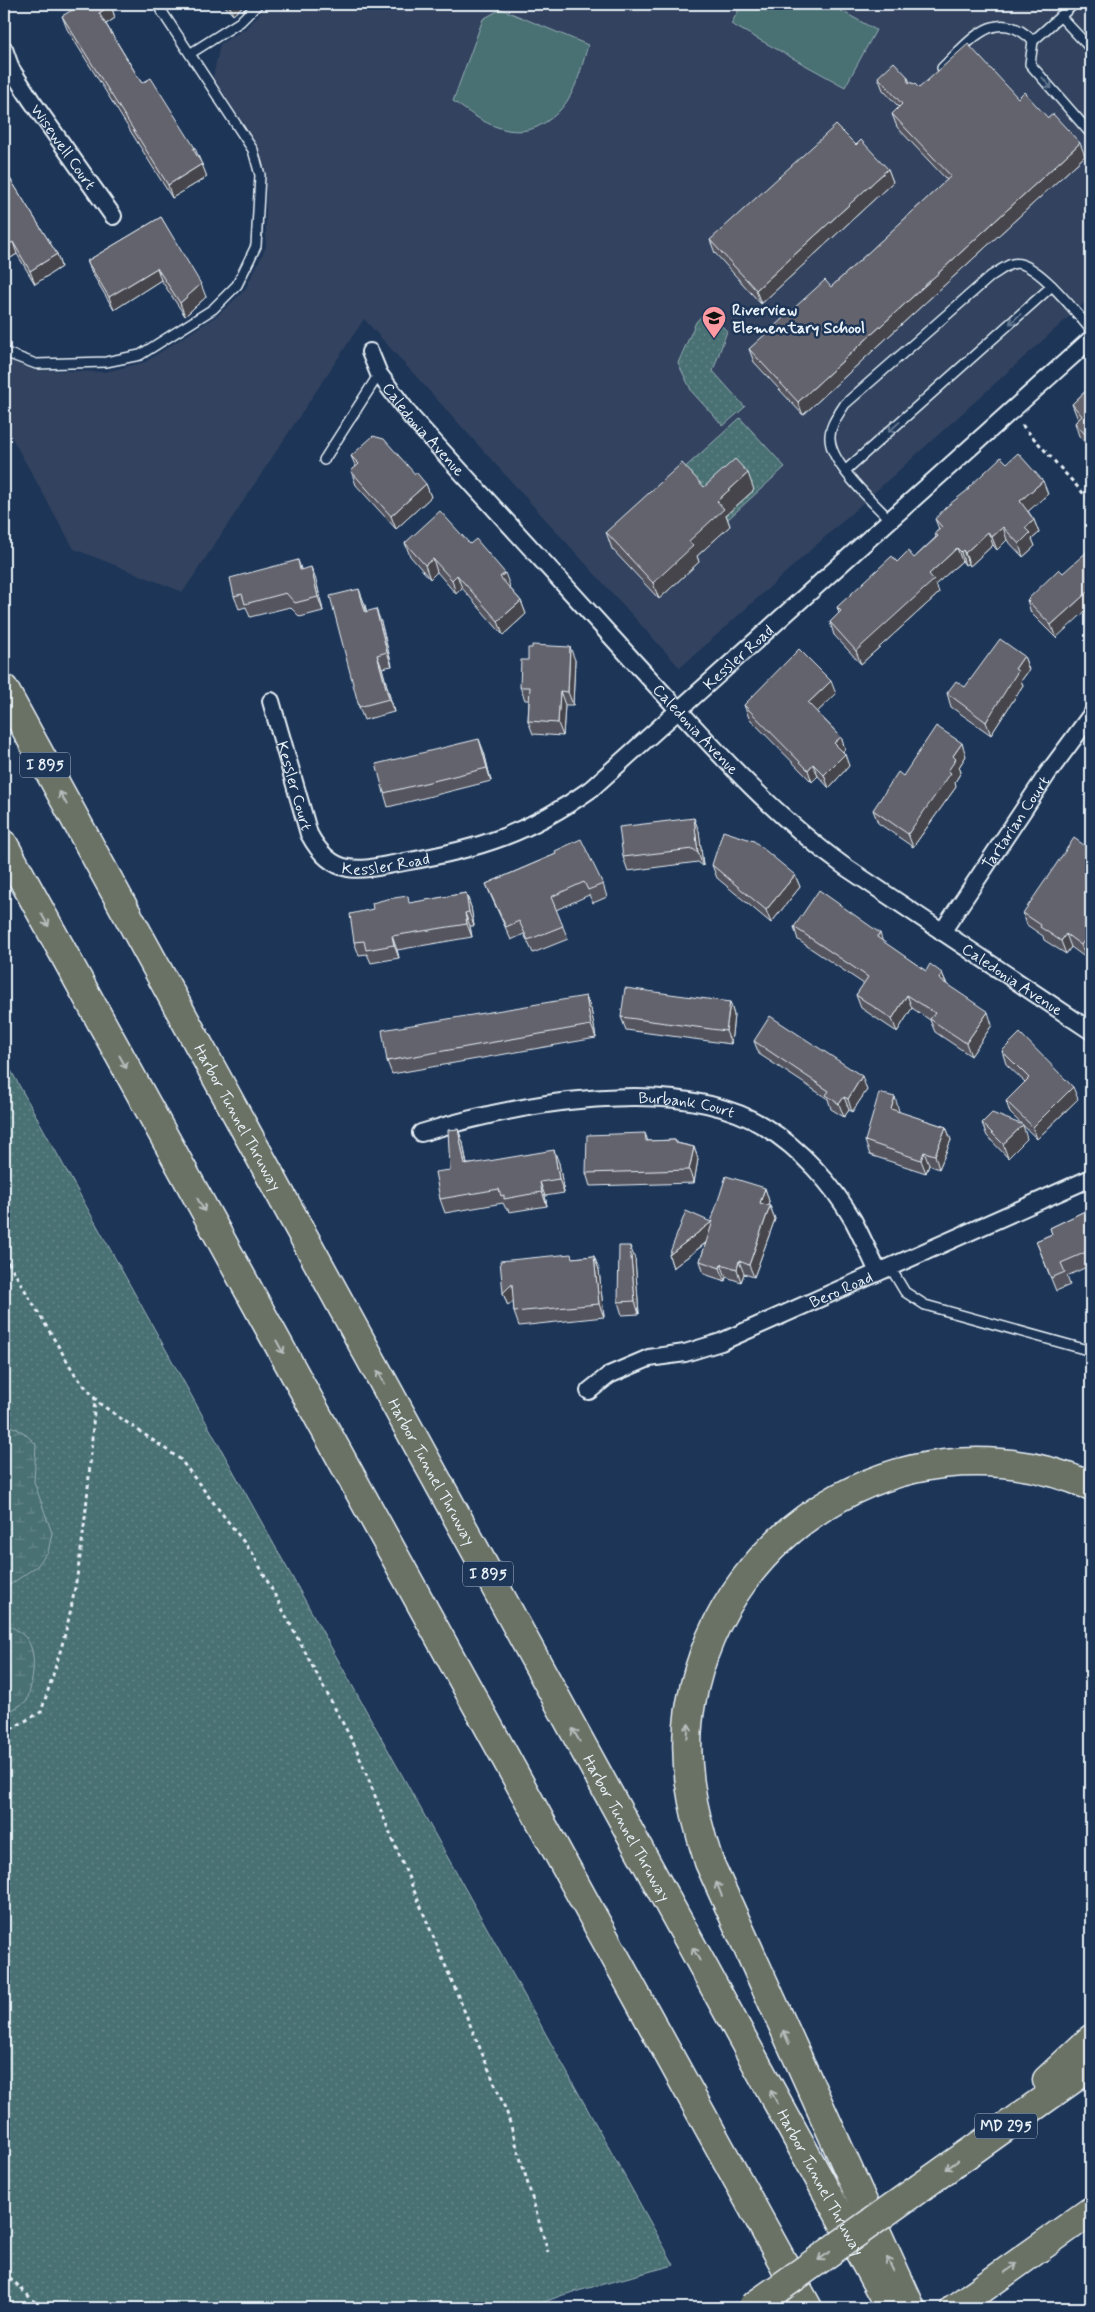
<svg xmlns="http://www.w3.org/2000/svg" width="1095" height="2312" viewBox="0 0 1095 2312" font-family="Mynerve,sans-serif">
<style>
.built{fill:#32435e}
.grass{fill:url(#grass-dots);stroke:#98b0b6}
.wetland{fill:url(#wetland-marsh);stroke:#98b0b6}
.pitch{fill:#497073;stroke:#98b0b6}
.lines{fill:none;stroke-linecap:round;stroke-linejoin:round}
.lane-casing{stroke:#e8f1f8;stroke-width:12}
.street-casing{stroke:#e8f1f8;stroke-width:20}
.highway-casing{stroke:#e8f1f8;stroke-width:31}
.path{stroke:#e8f1f8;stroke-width:3;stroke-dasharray:4 4;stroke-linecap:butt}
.lane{stroke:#1d3557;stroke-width:9}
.street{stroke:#1d3557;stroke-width:16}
.highway{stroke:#6b7165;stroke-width:28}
.highway-bridge-casing{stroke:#e8f1f8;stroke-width:31;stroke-linecap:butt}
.highway-bridge{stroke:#6b7165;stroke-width:28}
.wall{fill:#55555e;stroke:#e8f1f8}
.shaded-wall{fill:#45454c;stroke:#e8f1f8}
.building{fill:#63636d;stroke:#e8f1f8}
.oneway{stroke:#64778f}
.oneway2{stroke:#b6bebd}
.labels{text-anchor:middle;stroke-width:5;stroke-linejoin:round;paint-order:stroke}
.shield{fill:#1d3557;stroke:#abb9c8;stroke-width:1}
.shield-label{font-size:15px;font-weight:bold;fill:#e8f1f8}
.street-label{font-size:16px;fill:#e8f1f8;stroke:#1d3557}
.poi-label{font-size:16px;font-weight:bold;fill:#e8f1f8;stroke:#1d3557;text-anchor:start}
</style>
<defs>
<pattern id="grass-dots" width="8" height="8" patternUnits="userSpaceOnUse" patternTransform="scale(1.25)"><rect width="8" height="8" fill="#497073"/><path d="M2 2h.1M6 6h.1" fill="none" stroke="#638588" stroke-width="1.8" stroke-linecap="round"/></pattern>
<pattern id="wetland-marsh" width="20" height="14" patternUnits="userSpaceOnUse" patternTransform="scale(1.25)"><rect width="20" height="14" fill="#497073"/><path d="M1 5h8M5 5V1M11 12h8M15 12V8" fill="none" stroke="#638588"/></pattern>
</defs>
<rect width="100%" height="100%" fill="#1d3557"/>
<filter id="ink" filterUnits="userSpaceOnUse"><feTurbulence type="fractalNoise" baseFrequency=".02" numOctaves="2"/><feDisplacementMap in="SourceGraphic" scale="10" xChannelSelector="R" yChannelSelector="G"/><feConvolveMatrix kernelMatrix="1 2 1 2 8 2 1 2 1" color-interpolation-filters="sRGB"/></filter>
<g filter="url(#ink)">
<path class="built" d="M270,4H1091V297L680,668L364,319L183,592L74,549L4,424V359L34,370L105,372L145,362L218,315L245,290L266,247V175L258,149L213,77L220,44L245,29Z"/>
<g class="grass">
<path d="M706,311L727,331L713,371L745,407L723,426L692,392L678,363L696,322Z"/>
<path d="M740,418L785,467L726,521L681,471Z"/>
<path d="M4,1058L674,2265L563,2295L528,2308H4Z"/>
</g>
<g class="wetland">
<path d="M4,1423L23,1432L36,1444L34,1482L52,1533L48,1552L37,1566L4,1589Z"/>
<path d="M4,1621C11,1627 21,1632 26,1638C39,1654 32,1684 27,1701L4,1715Z"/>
</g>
<g class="pitch">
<path d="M742,4H829L876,30L845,87L731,24Z"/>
<path d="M501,9L588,45C578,80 572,110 537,127C526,132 511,132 500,128C483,123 467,111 453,101L483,19Z"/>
</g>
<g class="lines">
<defs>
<g id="lane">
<path d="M1060,16L1091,49"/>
<path d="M1033,41L1030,64L1091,134"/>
<path d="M191,53L240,22L258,4"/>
<path d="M942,68C970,41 996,4 1033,41L1074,4"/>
<path d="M4,352L36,364L106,362L140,355L213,309L237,285L256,246L260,175L253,150L157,4"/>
<path d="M324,460L379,374"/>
<path d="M846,470L1052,286"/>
<path d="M889,519C872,501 831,464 830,439C829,426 839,414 845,404L991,276C998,272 1005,266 1012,264C1034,257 1076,313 1091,330"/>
<path d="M890,1267L905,1292L925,1305L1091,1351"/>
</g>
<g id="street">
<path id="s1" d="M4,49L11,69L31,100L113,216"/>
<path id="s2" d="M370,352L379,374L412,418C487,500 563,583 638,666C703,736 766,810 844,866L1091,1031"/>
<path id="s3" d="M271,701L309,834C317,849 329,865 348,868C366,871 386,865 404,862C480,849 529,833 591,789L1091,339"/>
<path id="s4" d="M942,932L1048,773L1091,715"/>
<path id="s5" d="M421,1133C516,1104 677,1072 765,1127C800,1148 833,1185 853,1220C862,1237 870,1255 878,1272"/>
<path id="s6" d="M589,1391L609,1375L649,1358L685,1353L721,1342L1091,1178"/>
</g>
<g id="highway">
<path id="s7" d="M4,689L890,2308"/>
<path d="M4,845L808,2308"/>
<path d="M1047,2080L1091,2039"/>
<path d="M921,2187L1091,2066"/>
<path d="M911,2308L709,1862C692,1810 681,1757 691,1703C724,1519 920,1411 1091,1486"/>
<path d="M955,2308L1091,2211"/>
</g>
</defs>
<use href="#lane" class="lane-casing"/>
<use href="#street" class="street-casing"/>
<use href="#highway" class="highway-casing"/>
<g class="path">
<path d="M1022,425L1091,502"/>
<path d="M4,1255L76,1376L100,1404L180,1459L253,1554L356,1748L387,1826L507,2113L548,2252"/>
<path d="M4,1733L41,1712C53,1675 66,1637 73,1598C86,1532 90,1465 95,1398"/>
<path d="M4,2272L41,2308"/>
</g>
<use href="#lane" class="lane"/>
<use href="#street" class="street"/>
<use href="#highway" class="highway"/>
<defs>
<path id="highway-bridge" d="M751,2308L921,2187"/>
</defs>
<use href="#highway-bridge" class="highway-bridge-casing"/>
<use href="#highway-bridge" class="highway-bridge"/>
</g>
<g class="wall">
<path d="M223,4H245L233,15Z"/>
<path d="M111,5L115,18L106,24L141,82L195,148L207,177L172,198L67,29L62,16Z"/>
<path d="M907,76L910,82L919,88L1018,98L1048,118L1085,156L803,415L754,362L749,349L831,287L947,180L897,127L892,114L899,107L883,90L878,77Z"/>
<path d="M856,145L888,169L893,182L761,304L715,253L710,240Z"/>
<path d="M4,169L57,254L61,267L35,284L17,254L9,259L4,250Z"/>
<path d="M161,217L206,297L185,316L161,280L114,310L92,273L87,261Z"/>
<path d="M1091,386V449L1079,436L1075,423L1078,419L1077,417L1072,404Z"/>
<path d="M351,456L426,484L431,497L396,529L356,485L351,471L356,467Z"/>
<path d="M1007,463L1048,494L1028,511L1034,520L1039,533L1032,539L1035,546L1023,557L1007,540L997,550L993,545L970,566L968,563L965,565L962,561L936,584L939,593L861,664L834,635L830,622L839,613L837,607L897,562L914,558L936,537L935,533L939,529L935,519L968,490V488Z"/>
<path d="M704,487L754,490L726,515L730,526L697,556L699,562L659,599L612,549L606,532Z"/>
<path d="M405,543L510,586L509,587L521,601L526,614L503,635L462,588L456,594L437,572L430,579L410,556Z"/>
<path d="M298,560L301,569L316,580L323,611L300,617L290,607L250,617L246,607L239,609L234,596Z"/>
<path d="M1063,573L1056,638L1031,613L1027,600Z"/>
<path d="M364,602L367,612L381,622L392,666L382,668L394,712L364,720L359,707Z"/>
<path d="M1024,656L1029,670L1021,681L1023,685L991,735L951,707L947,693L965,687Z"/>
<path d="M575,660L573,705H565L563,736L533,734L528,721L529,700H525L520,687Z"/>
<path d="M836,694L817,712L841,737L845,749L843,752L849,766L829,788L818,776L812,782L749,718L744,705Z"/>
<path d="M484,752L491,781L388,807L384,793Z"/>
<path d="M966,756L959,767L961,772L955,782L956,787L913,847L878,823L873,810L903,776Z"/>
<path d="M699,831L703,866L698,862L628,871L623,857Z"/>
<path d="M1091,850V951L1086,958L1071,947L1066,954L1044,940L1043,936L1027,925L1023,913Z"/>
<path d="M556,854L603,884L607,897L593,903L589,895L556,910L568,939L533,953L524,934L511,940L491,896L486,884Z"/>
<path d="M712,865L795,875L800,887L771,923L717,878Z"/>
<path d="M466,893L471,907L474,926H470L472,937L397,950L399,958L371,963L367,954L359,955L354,942L411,903Z"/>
<path d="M794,927L883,942L926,971L942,973L947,984L992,1025L971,1056L935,1032L930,1020L912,1008L897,1032L861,1008L856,995L864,984L798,940Z"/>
<path d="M730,1002L734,1015L731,1044L626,1030L621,1017Z"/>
<path d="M591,1009L596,1038L392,1074L387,1061Z"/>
<path d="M754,1041L867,1090L852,1112L849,1110L844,1117L831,1109L828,1099L759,1054Z"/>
<path d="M1002,1051L1078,1099L1037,1139L1010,1113L1006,1101L1025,1082L1006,1064Z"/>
<path d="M899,1111V1112L946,1127L951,1140L939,1169L929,1165L926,1173L870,1155L865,1141Z"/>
<path d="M982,1123L1027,1139L1008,1158L987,1136Z"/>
<path d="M458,1129L463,1143L467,1164L559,1163L564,1193L545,1196L547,1206L509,1212L508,1209H506L503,1203L445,1213L440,1199L450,1170Z"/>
<path d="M645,1133L648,1141L675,1140L677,1143L694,1147L698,1159L694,1183L590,1186L586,1173Z"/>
<path d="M765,1188L769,1201L768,1206H770L775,1219L754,1277L744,1274L741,1282L726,1277L725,1281L704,1274L700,1261L706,1243L673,1268L669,1255L711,1222Z"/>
<path d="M1091,1208V1265L1067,1276L1070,1285L1056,1291L1036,1241L1052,1234L1050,1228Z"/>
<path d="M594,1256L599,1270L604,1317L519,1326L514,1312L513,1301L508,1306L503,1293L573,1258Z"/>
<path d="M635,1259L639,1314L622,1315L618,1302Z"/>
</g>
<g class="shaded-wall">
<path d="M229,4H245L233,15Z"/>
<path d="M111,5L115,18L103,26L99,13Z"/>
<path d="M1080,143L1085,156L803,415L798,402Z"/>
<path d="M202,164L207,177L172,198L168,185Z"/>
<path d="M888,169L893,182L761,304L756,290Z"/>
<path d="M13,242L17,254L9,259L5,247Z"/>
<path d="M57,254L61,267L35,284L30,271Z"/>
<path d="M157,268L161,280L114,310L109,297Z"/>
<path d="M201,284L206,297L185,316L180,303Z"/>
<path d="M748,473L754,490L726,515L730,526L697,556L699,562L659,599L653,583L689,541L717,501Z"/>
<path d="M1043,481L1048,494L1025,514L1020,501Z"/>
<path d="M426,484L431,497L396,529L391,516Z"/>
<path d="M1034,520L1039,533L1032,539L1035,546L1023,557L1019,544L1025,528Z"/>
<path d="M1003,527L1007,540L997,550L992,537Z"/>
<path d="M988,532L993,545L970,566L965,553Z"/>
<path d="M957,548L962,561L936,584L939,593L861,664L856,651L929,574Z"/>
<path d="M963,550L968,563L965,565L961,552Z"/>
<path d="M433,559L437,572L430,579L425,565Z"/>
<path d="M311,567L316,580L323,611L318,597Z"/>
<path d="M505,573L510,586L505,591L500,577Z"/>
<path d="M457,575L462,588L456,594L452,580Z"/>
<path d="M359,589L364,602L370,626L365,612Z"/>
<path d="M1091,589V606L1056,638L1051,625Z"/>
<path d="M521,601L526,614L503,635L498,621Z"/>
<path d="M376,609L381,622L392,666L387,652Z"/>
<path d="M570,647L575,660L573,705L568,692Z"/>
<path d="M377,655L382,668L394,712L389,699Z"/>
<path d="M1024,656L1029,670L1021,681L1023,685L991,735L986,722L1015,669Z"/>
<path d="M831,681L836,694L813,716L808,703Z"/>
<path d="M560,691L565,705L563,736L558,723Z"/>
<path d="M841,737L845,749L839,756L834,743Z"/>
<path d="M479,739L484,752L491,781L487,768Z"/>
<path d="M962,743L966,756L959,767L961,772L955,782L956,787L913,847L908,834L953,756Z"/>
<path d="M845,754L849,766L829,788L824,775Z"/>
<path d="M813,764L818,776L812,782L808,770Z"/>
<path d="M694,818L699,831L703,866L698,853Z"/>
<path d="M795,875L800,887L771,923L766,910Z"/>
<path d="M466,893L471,907L474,926L469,912Z"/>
<path d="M1091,894V914L1086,903Z"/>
<path d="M465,913L470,926L472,937L467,924Z"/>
<path d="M1091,932V951L1086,958L1081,945Z"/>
<path d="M880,933L884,946L877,937Z"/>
<path d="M1066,934L1071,947L1066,954L1061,941Z"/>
<path d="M392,936L397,950L399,958L394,945Z"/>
<path d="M942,973L947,986L939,979Z"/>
<path d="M907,995L912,1008L897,1032L892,1019Z"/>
<path d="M586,996L591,1009L596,1038L591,1025Z"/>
<path d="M730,1002L734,1015L731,1044L726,1031Z"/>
<path d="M988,1012L992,1025L971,1056L966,1043Z"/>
<path d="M862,1076L867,1090L852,1112L848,1099Z"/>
<path d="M1073,1087L1078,1099L1037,1139L1033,1127Z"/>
<path d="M844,1097L849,1110L844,1117L839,1104Z"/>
<path d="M895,1097L899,1111L896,1122L891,1109Z"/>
<path d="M1023,1125L1027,1139L1008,1158L1003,1144Z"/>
<path d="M946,1127L951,1140L939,1169L935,1155Z"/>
<path d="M458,1129L463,1143L469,1178L465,1165Z"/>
<path d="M694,1147L698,1159L694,1183L689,1170Z"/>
<path d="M554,1150L559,1163L564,1193L559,1179Z"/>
<path d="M924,1152L929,1165L926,1173L921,1160Z"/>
<path d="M540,1182L545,1196L547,1206L542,1192Z"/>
<path d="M765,1188L769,1201L765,1216L760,1203Z"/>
<path d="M770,1206L775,1219L754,1277L749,1265Z"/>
<path d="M713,1221L717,1234L673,1268L669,1255Z"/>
<path d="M630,1246L635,1259L639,1314L635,1301Z"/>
<path d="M594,1256L599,1270L604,1317L599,1304Z"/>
<path d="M739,1261L744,1274L741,1282L737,1269Z"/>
<path d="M721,1264L726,1277L725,1281L720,1268Z"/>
<path d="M512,1284L517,1298L508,1306L503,1293Z"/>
</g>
<g class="building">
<path d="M82,4H110L111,5L99,13L141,82L142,83L151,78L195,148L193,149L202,164L168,185L62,16Z"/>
<path d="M968,44L1018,98L1024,92L1048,118L1053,114L1080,143L798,402L749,349L825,280L831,287L951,176L892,114L902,104L878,77L894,62L907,76L908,82L915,84L919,88Z"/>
<path d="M836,125L856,145L861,140L888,169L756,290L710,240Z"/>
<path d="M4,169L57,254L30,271L13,242L5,247L4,245Z"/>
<path d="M161,217L201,284L180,303L157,268L109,297L87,261Z"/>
<path d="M1091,386V441L1075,423L1082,416L1072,404Z"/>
<path d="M373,436L384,439L415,474L416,472L426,484L391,516L351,471L359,464L351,456Z"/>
<path d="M1018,453L1043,481L1020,501L1034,520L1025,528L1030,533L1019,544L1003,527L992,537L988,532L965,553L963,550L961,552L957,548L929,574L934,580L856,651L830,622L841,611L837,607L892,556L897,562L908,551L914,558L938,536L935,533L942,527L935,519L946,507L969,489L968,488L1001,457L1007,463Z"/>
<path d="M735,459L748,473L717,501L724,509L689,541L693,546L653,583L606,532L682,463L704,487Z"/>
<path d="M440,511L470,544L476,539L505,573L500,577L521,601L498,621L457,575L452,580L433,559L425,565L405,543Z"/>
<path d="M1091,548V589L1051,625L1027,600L1059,569L1063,573Z"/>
<path d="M298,560L300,570L311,567L318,597L295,603L286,593L245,604L242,594L234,596L230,578Z"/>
<path d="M359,589L365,612L376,609L387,652L377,655L389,699L359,707L330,596Z"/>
<path d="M1000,639L1024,656L1015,669L1018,671L986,722L947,693L956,681L965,687Z"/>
<path d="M532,645L570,647L568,692L560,691L558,723L528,721L530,687H520L521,660H528V648H532Z"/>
<path d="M799,649L831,681L808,703L841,737L834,743L845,754L824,775L813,764L808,770L744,705Z"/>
<path d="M936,726L962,743L953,756L956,759L948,771L951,773L908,834L873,810L898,772L903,776Z"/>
<path d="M479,739L487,768L384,793L376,764Z"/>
<path d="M694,818L698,853L693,849L623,857L619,827Z"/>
<path d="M723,831L754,841L795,875L766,910L712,865Z"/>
<path d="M1074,838L1091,850V894L1086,903L1091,907V932L1081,945L1066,934L1061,941L1040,927L1041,925L1023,913Z"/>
<path d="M581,839L603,884L588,890L584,882L551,897L563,926L528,940L519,921L506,927L486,884L556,854L555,851Z"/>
<path d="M819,890L880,933L877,937L913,962L926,971L930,964L942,973L939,979L988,1012L966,1043L930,1019L935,1013L907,995L892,1019L856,995L868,977L794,927Z"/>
<path d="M466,893L469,912L465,913L467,924L392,936L394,945L366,950L364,941L354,942L350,914L373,909L372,903L387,899L408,896L409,903Z"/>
<path d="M625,988L730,1002L726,1031L621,1017Z"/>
<path d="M586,996L591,1025L387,1061L382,1030Z"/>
<path d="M770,1016L862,1076L848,1099L844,1097L839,1104L826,1095L829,1091L754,1041Z"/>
<path d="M1020,1033L1073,1087L1033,1127L1006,1101L1029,1078L1002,1051Z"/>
<path d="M879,1093L895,1097L891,1109L946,1127L935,1155L924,1152L921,1160L865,1141Z"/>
<path d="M992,1113L1023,1125L1003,1144L982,1123Z"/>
<path d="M458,1129L465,1165L554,1150L559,1179L540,1182L542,1192L504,1199V1195L501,1196L499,1189L440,1199L435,1172L450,1170L448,1130Z"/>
<path d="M645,1133L646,1141L675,1140L676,1143L694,1147L689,1170L586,1173L587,1135Z"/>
<path d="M726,1176L765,1188L760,1203L770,1206L749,1265L739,1261L737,1269L721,1264L720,1268L700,1261L713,1221L669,1255L686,1211L711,1222Z"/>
<path d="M1091,1208V1250L1061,1263L1065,1272L1051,1278L1036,1241L1052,1234L1050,1228Z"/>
<path d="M619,1246H630L635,1301L618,1302Z"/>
<path d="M571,1254L572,1258L594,1256L599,1304L514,1312L512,1284L503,1293L500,1261Z"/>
</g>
<defs><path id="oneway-shaft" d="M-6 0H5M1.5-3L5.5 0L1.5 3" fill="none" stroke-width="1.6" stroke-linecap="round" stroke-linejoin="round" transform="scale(1.25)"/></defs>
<g class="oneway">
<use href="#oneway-shaft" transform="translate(1047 83) rotate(49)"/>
<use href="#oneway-shaft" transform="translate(1015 319) rotate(138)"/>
<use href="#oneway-shaft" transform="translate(894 427) rotate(138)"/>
</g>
<g class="oneway2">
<use href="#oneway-shaft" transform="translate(63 798) rotate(-119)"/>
<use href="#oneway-shaft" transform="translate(45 920) rotate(61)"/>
<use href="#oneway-shaft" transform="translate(123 1062) rotate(61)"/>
<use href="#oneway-shaft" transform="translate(201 1205) rotate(61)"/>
<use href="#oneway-shaft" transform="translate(280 1347) rotate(61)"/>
<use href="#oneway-shaft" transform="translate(381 1377) rotate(-119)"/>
<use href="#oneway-shaft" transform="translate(688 1731) rotate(-85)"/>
<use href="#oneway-shaft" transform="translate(576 1735) rotate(-119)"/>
<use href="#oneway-shaft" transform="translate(719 1889) rotate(-112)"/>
<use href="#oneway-shaft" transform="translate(696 1954) rotate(-119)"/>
<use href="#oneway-shaft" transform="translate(786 2037) rotate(-114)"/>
<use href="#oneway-shaft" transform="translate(774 2097) rotate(-119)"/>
<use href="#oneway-shaft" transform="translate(952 2165) rotate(144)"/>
<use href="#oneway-shaft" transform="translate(824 2256) rotate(145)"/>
<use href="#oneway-shaft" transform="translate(890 2264) rotate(-115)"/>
<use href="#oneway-shaft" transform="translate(1011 2268) rotate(-36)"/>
</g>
</g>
<defs>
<symbol id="school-pin" viewBox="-11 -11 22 30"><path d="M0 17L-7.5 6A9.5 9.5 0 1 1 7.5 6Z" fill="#ff9aa2" stroke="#1d3557"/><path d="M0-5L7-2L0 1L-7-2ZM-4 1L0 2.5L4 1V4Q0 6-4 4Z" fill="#111"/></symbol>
</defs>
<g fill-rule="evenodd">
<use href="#school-pin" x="700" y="304" width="28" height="38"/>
</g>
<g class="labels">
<g class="shield">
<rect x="20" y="752.5" width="50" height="25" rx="4"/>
<rect x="463" y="1561.5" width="50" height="25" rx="4"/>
<rect x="975" y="2113.5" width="62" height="25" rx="4"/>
</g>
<g class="shield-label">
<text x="45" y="770">I 895</text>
<text x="488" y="1579">I 895</text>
<text x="1006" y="2131">MD 295</text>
</g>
<g class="street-label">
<text dy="6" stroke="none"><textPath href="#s1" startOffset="115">Wisewell Court</textPath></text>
<text dy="6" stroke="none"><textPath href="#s2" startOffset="95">Caledonia Avenue</textPath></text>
<text dy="6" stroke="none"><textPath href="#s3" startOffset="649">Kessler Road</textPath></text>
<text dy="6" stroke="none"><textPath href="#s2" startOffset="500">Caledonia Avenue</textPath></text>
<text dy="6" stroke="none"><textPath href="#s3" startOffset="88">Kessler Court</textPath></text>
<text dy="6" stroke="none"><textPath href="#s4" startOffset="132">Tartarian Court</textPath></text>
<text dy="6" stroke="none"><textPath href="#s3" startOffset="230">Kessler Road</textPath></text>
<text dy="6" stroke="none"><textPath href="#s2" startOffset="905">Caledonia Avenue</textPath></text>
<text dy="6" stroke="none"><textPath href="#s5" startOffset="270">Burbank Court</textPath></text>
<text dy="6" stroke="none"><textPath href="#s7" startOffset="488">Harbor Tunnel Thruway</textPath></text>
<text dy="6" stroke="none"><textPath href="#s6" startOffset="274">Bero Road</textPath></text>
<text dy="6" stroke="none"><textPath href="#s7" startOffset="892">Harbor Tunnel Thruway</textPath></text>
<text dy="6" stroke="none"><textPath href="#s7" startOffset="1298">Harbor Tunnel Thruway</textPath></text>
<text dy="6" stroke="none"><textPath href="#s7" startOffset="1702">Harbor Tunnel Thruway</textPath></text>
</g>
<g class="poi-label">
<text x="732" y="315">Riverview<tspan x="732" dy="18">Elementary School</tspan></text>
</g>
</g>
<rect width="1095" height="2312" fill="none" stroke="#1d3557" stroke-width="20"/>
<rect x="10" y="10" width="1075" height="2292" fill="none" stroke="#e8f1f8" stroke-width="2" filter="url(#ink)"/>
</svg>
